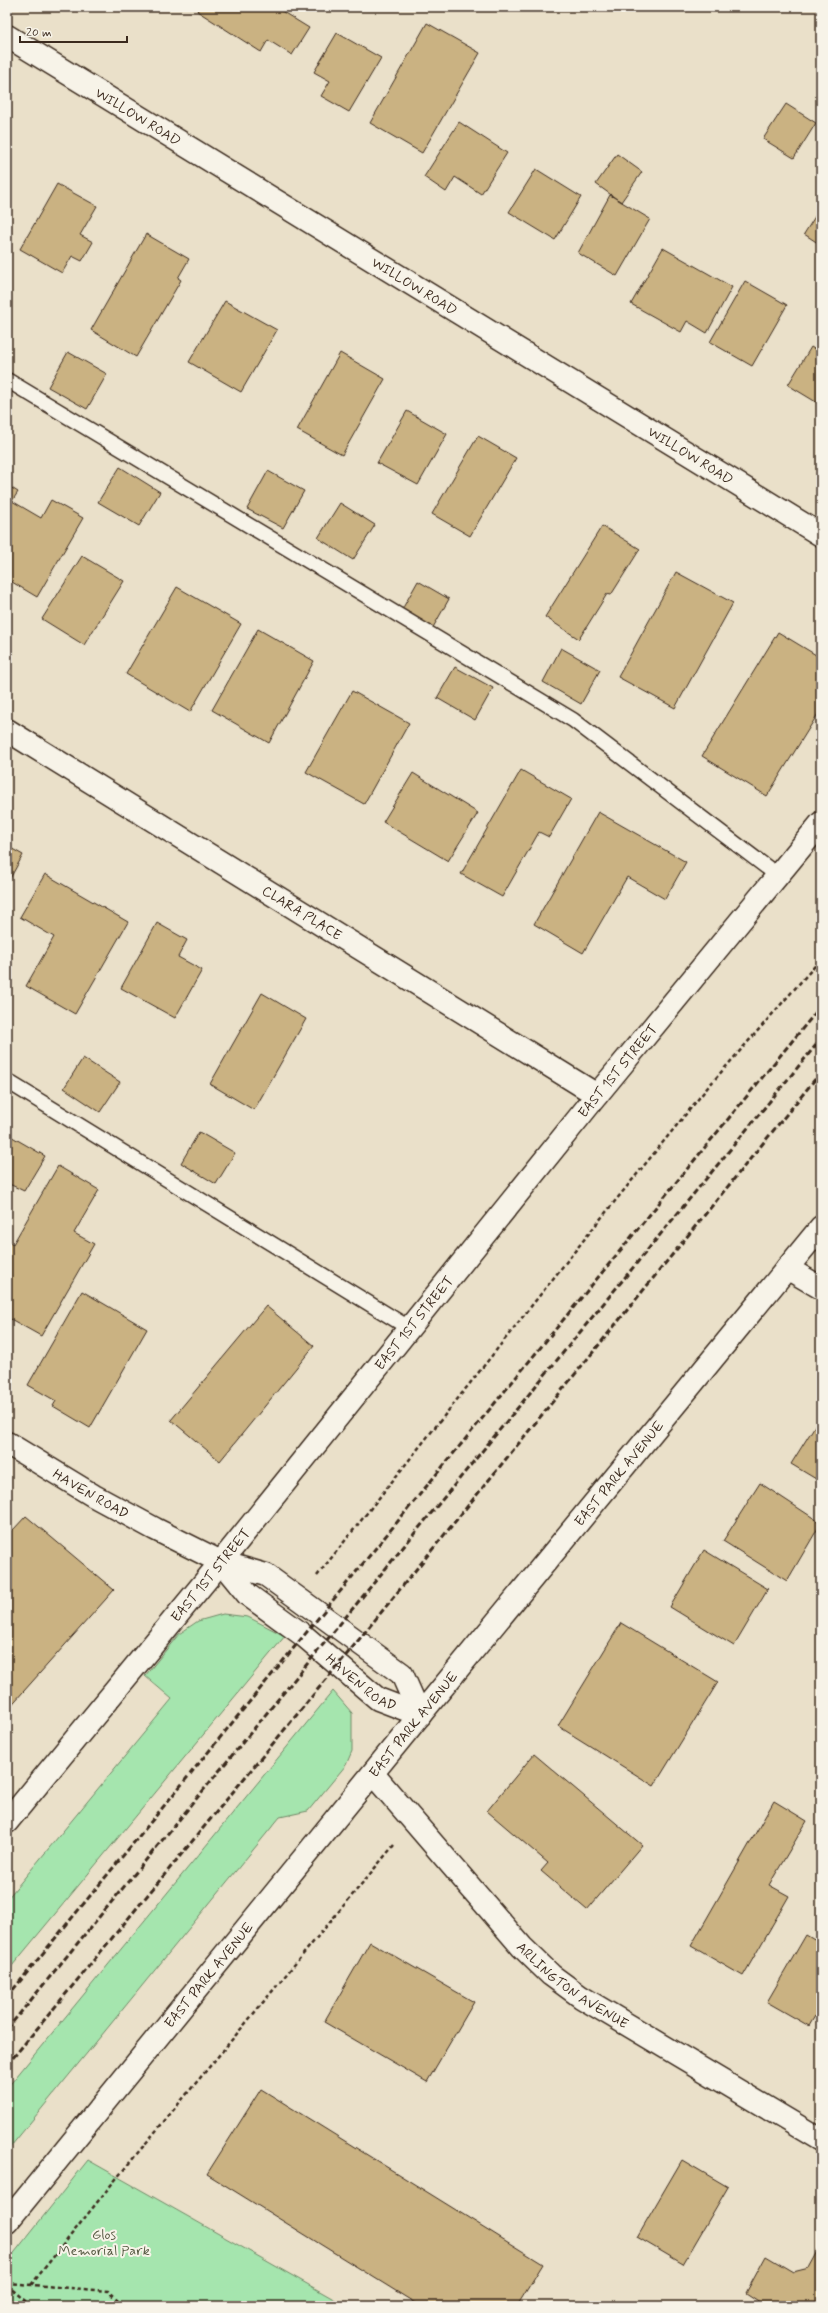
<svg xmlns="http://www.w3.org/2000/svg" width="828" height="2313" viewBox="0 0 828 2313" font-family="Mynerve,sans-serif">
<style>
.green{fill:#a5e5ae;stroke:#708866}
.building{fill:#cab282;stroke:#3b2a1e}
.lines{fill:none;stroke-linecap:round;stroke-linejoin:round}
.service-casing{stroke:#3b2a1e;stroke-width:17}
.minor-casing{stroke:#3b2a1e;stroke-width:25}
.tertiary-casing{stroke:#3b2a1e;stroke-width:25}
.path{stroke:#3b2a1e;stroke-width:2.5;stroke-dasharray:4 3;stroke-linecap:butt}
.service{stroke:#f7f3e8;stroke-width:14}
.minor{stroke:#f7f3e8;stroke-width:22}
.tertiary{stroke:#f7f3e8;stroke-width:22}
.rail{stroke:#3b2a1e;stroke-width:3;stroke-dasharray:6 3;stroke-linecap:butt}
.labels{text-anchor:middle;stroke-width:4;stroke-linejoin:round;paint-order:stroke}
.street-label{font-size:14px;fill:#3b2a1e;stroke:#f7f3e8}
.park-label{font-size:14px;fill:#565942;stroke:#f7f3e8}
</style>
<rect width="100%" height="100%" fill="#eae0c9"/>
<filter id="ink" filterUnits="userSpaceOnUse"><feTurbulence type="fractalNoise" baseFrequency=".025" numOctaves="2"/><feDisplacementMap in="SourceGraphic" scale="8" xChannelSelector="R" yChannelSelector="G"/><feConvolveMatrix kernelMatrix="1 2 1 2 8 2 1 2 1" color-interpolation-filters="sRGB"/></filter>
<g filter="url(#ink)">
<g class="green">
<path d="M223,1614L248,1617L285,1636L7,1972V1899L172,1699L145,1676L179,1634L198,1621Z"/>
<path d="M333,1691L352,1713V1751L346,1765L308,1811L280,1817L7,2151V2088Z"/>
<path d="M88,2160L346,2306H7V2262Z"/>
</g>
<g class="building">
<path d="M200,7H275L309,28L292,55L268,40L261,52L197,11Z"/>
<path d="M427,23L480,53L422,153L370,123Z"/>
<path d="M337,33L381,58L349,112L321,96L330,81L314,72Z"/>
<path d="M786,104L816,123L794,158L763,139Z"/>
<path d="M459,122L507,153L481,194L455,177L446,192L424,177Z"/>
<path d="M617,154L642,172L621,202L596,184Z"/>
<path d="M536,169L581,197L555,240L509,212Z"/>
<path d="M57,184L97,206L80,235L93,242L82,261L72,256L62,273L20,249Z"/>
<path d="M610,195L650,219L617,276L578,253Z"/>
<path d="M821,207V245L804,234Z"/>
<path d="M146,234L189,259L178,278L181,280L136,357L91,330Z"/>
<path d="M663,248L732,287L707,333L687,321L681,332L631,304Z"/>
<path d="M745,281L787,305L752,366L710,342Z"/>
<path d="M225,301L277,330L241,392L189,362Z"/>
<path d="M811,347L821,353V405L788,385Z"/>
<path d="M68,352L107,374L87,409L48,387Z"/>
<path d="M340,353L385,379L342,455L297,430Z"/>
<path d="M407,411L447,434L418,485L377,463Z"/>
<path d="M478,436L516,458L470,536L432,514Z"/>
<path d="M120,467L160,492L139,526L98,502Z"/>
<path d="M268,471L304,491L283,528L247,509Z"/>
<path d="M7,485L18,492L12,501L41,518L51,500L83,518L37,597L7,579Z"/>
<path d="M340,503L375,525L353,560L318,538Z"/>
<path d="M602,526L640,549L611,595L607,594L579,639L545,617Z"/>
<path d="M82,556L124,581L84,645L42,619Z"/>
<path d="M676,572L733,603L675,708L618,677Z"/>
<path d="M418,581L449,599L431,631L400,613Z"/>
<path d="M177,587L241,624L190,712L126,674Z"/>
<path d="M258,629L314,661L269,743L212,710Z"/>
<path d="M778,632L821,658V709L767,796L702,756Z"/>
<path d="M561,648L600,670L581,704L543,682Z"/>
<path d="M455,667L493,688L475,720L437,698Z"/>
<path d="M352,691L409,723L364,804L306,772Z"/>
<path d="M521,770L571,799L549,837L539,832L502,897L461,874Z"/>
<path d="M413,773L478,813L448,861L383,822Z"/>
<path d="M598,812L686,862L665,899L627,877L583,953L534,924Z"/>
<path d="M7,846L23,855L7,884Z"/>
<path d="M45,874L128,922L75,1014L26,986L54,937L20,917Z"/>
<path d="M157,923L187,940L178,957L202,970L175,1018L121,988Z"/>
<path d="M262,993L306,1019L254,1110L210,1084Z"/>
<path d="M83,1058L120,1082L100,1112L64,1088Z"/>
<path d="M199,1132L235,1153L216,1184L181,1163Z"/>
<path d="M7,1134L45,1156L24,1191L7,1183Z"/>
<path d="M58,1166L99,1190L74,1233L94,1244L41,1336L7,1317V1241L13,1244Z"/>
<path d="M82,1291L147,1329L90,1428L53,1406L56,1401L28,1385Z"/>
<path d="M266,1306L314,1346L220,1461L171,1420Z"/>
<path d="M821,1416V1482L791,1464Z"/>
<path d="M760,1483L821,1523L787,1581L723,1541Z"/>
<path d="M26,1516L114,1590L7,1710V1526L13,1530Z"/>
<path d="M704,1550L768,1589L734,1646L670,1607Z"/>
<path d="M621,1623L718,1682L654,1786L558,1726Z"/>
<path d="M534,1754L642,1845L587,1910L541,1871L548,1863L487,1811Z"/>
<path d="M774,1801L807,1821L769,1885L789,1896L743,1976L691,1946Z"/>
<path d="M806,1935L821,1944V2006L809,2026L767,2002Z"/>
<path d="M370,1942L474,2002L427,2082L324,2022Z"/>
<path d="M261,2089L543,2264L517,2306H420L207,2174Z"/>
<path d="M682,2160L728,2187L683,2264L637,2237Z"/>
<path d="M821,2246V2306H766L746,2293L766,2256L793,2272L809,2268Z"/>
</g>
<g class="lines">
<defs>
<g id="service">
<path d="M7,380L573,720L777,875"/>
<path d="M7,1081L409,1328"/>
</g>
<g id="minor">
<path id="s1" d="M7,36L821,535"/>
<path id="s2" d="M7,730L597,1095"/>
<path d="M787,1268L821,1288"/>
<path id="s3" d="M7,1443L94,1496L155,1529L221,1562L266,1575L402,1674L420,1715"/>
<path id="s4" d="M221,1562L248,1595L303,1635L378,1699L420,1715"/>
<path id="s5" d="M420,1715L821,1227"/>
<path id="s6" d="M373,1774L522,1947L551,1975L581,1997L821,2140"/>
<path id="s7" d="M7,1822L221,1562L597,1095L821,823"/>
</g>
<g id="tertiary">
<path id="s8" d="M7,2222L420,1715"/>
</g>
</defs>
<use href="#service" class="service-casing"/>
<use href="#minor" class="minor-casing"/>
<use href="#tertiary" class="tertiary-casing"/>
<g class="path">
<path d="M317,1576L598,1222L708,1087L821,959"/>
<path d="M7,2283L108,2291L123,2306"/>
<path d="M7,2285L31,2306"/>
<path d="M31,2285L111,2185L394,1845"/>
</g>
<use href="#service" class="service"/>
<use href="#minor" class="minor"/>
<use href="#tertiary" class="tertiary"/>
<g class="rail">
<path d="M7,1997L821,1006"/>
<path d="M7,2029L821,1039"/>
<path d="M7,2065L357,1642L821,1072"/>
</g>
</g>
</g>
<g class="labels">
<g class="street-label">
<text dy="5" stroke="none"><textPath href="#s1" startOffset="154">WILLOW ROAD</textPath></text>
<text dy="5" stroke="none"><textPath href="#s1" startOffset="478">WILLOW ROAD</textPath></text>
<text dy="5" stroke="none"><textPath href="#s1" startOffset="802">WILLOW ROAD</textPath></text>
<text dy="5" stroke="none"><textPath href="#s2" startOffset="347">CLARA PLACE</textPath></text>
<text dy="5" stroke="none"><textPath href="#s7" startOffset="968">EAST 1ST STREET</textPath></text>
<text dy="5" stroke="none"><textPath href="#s7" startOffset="644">EAST 1ST STREET</textPath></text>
<text dy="5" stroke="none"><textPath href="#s5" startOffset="313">EAST PARK AVENUE</textPath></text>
<text dy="5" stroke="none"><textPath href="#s3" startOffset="98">HAVEN ROAD</textPath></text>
<text dy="5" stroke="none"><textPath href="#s7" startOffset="320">EAST 1ST STREET</textPath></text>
<text dy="5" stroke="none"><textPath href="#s4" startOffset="186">HAVEN ROAD</textPath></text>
<text transform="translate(413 1724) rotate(-51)" y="5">EAST PARK AVENUE</text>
<text dy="5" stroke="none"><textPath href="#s8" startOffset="319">EAST PARK AVENUE</textPath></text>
<text dy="5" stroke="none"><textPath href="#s6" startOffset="292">ARLINGTON AVENUE</textPath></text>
</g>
<g class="park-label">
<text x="104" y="2239">Glos<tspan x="104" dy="16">Memorial Park</tspan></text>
</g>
</g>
<rect width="828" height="2313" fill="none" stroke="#f7f3e8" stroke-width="24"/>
<rect x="12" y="12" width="804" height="2289" fill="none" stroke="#3b2a1e" stroke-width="1.5" filter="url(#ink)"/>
<path d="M20 36v6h107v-6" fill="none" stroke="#3b2a1e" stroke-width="2"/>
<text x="26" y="36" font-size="12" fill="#3b2a1e" stroke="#f7f3e8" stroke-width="3" paint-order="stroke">20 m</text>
</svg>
